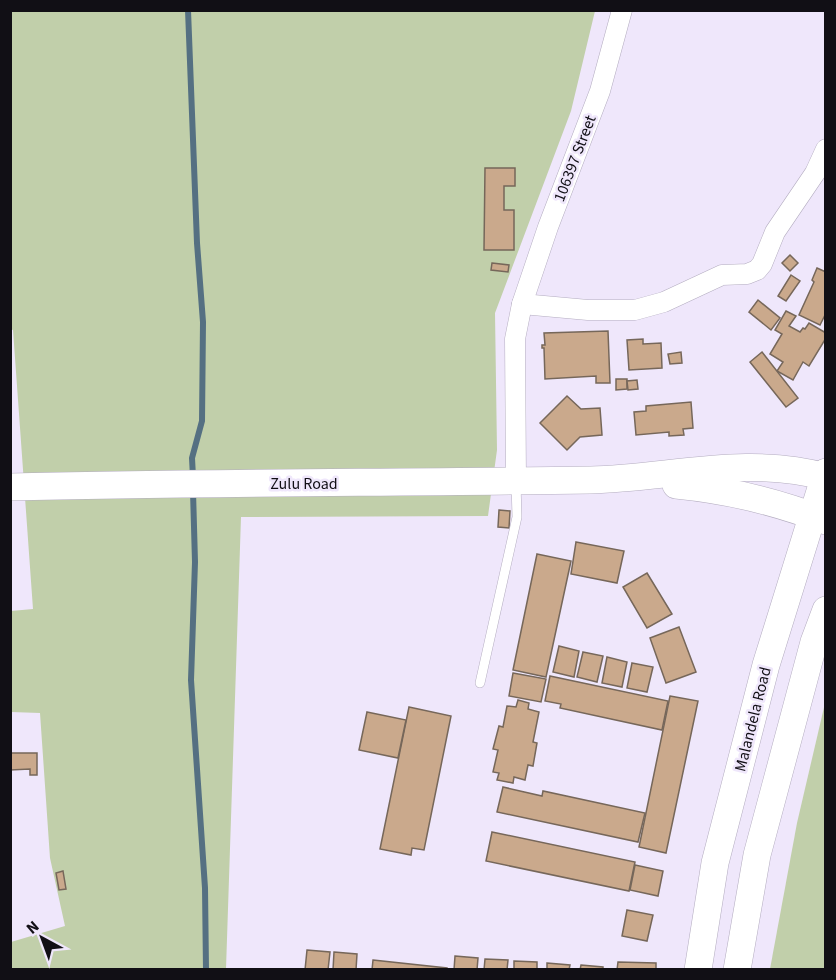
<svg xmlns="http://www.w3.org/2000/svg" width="836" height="980" viewBox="0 0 836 980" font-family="'Source Sans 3',sans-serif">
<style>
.green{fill:#c1cfaa}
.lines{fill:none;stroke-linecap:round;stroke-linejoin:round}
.stream{stroke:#557082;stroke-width:6}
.building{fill:#caa98c;stroke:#76675a;stroke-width:1.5}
.lane-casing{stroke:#b4adc0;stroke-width:10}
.street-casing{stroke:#b4adc0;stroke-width:21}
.secondary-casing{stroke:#b4adc0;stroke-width:28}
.lane{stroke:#fff;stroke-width:9}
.street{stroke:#fff;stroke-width:20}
.secondary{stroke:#fff;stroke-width:27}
.labels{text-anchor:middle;stroke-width:5;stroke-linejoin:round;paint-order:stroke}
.street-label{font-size:16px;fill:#110f15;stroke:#efe7fb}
</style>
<rect width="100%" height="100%" fill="#efe7fb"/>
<g class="green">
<path d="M10,11H595L571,111L495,313L497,450L488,516L241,517L226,969H11V942L65,926L50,858L40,713L11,712V611L33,609L13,330L10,329Z"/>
<path d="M825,703V969H770L797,823Z"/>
</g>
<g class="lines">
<g class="stream">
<path d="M188,10L197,243L203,322L202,421L192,458L193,477"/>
<path d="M193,491L195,562L191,680L205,888L206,970"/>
</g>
</g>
<g class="building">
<path d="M485,168H515V186H504V210H514V250H484Z"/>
<path d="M790,255L798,263L790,271L782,263Z"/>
<path d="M492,263L509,265L508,272L491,270Z"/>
<path d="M817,268L826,272V313L820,325L799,315L814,282L812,280Z"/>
<path d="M791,275L800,281L786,301L778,296Z"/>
<path d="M758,300L780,318L771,330L749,312Z"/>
<path d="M786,311L796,316L789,326L800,332L803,328L805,329L809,323L826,333V338L809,366L803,362L793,380L777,371L783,362L770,354L782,334L775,330Z"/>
<path d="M608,331L610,383H596V376L545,379L544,348H542V345H545L544,333Z"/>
<path d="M643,339V344L661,343L662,368L629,370L627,340Z"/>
<path d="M681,352L682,363L670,364L668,354Z"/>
<path d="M762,352L798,398L786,407L750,362Z"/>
<path d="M616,379H627V389L616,390Z"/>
<path d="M637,380L638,389L628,390L627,381Z"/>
<path d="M567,396L581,409L600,408L602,435L580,437L567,450L540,423Z"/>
<path d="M691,402L693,428L683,429L684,435L669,436V432L636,435L634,412L646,411V406Z"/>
<path d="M499,510L510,511L509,528L498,527Z"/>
<path d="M576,542L624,551L617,583L571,574Z"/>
<path d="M537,554L571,561L546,677L513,670Z"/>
<path d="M647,573L672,614L647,628L623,587Z"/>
<path d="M679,627L696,672L666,683L650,638Z"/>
<path d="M559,646L579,651L574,677L553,672Z"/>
<path d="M583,652L603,656L597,682L577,677Z"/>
<path d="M607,657L627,662L622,687L602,683Z"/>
<path d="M632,663L653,667L647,692L627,688Z"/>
<path d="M513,673L546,679L541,702L509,696Z"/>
<path d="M550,676L668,701L662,730L560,708L561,704L545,701Z"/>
<path d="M670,696L698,701L666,853L639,847Z"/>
<path d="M518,700L529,703L528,709L539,712L533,742L537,743L533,766L528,765L525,780L514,777L513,783L497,780L499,773L493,772L498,750L493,749L499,726L503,727L507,706L516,707Z"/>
<path d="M409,707L451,716L424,850L412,848L411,855L380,849Z"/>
<path d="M367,712L406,720L398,758L359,750Z"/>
<path d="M10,753H37V775H30V769L10,770Z"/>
<path d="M503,787L542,796L543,791L645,813L638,842L497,812Z"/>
<path d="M492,832L635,862L629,891L486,861Z"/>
<path d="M635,865L663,871L658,896L630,890Z"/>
<path d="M63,871L66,889L59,890L56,873Z"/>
<path d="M627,910L653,915L647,941L622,936Z"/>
<path d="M307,950L330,952L328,970H305Z"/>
<path d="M334,952L357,954L356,970H333Z"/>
<path d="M455,956L478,958L477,970H454Z"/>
<path d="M485,959L508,960L507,970H484Z"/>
<path d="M373,960L447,968V970H372Z"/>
<path d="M514,961L537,962V970H514Z"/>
<path d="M618,962L656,963V970H617Z"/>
<path d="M547,963L570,965L569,970H547Z"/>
<path d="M581,965L603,967V970H580Z"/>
</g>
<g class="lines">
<defs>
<path id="lane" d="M480,683L517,517L516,483"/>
<g id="street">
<path d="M522,304L588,310H635L664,302L722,275L747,274L757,270L762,264L775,232L815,173L826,149"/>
<path d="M516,481L515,339L522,304L548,227L600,91L622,10"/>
</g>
<g id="secondary">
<path d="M676,485C727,490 778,502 826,521"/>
<path d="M10,487C204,482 397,483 591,480C669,478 748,455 826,477"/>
<path d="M698,970L715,863L766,665L826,472"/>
<path d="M737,970L757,855L814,642L826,610"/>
</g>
</defs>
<use href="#lane" class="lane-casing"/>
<use href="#street" class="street-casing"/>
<use href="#secondary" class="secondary-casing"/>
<use href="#lane" class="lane"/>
<use href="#street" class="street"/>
<use href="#secondary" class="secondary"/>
</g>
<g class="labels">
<g class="street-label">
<text transform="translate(574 158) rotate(-69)" y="6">106397 Street</text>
<text x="304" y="489">Zulu Road</text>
<text transform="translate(752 719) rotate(-76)" y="6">Malandela Road</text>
</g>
</g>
<rect width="836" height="980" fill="none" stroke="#110f15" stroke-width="24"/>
<g transform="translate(42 938) rotate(319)" stroke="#efe7fb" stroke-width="4.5" paint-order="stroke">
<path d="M0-4.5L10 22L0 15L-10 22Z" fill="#110f15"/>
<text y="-9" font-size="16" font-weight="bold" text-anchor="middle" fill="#110f15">N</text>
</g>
</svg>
